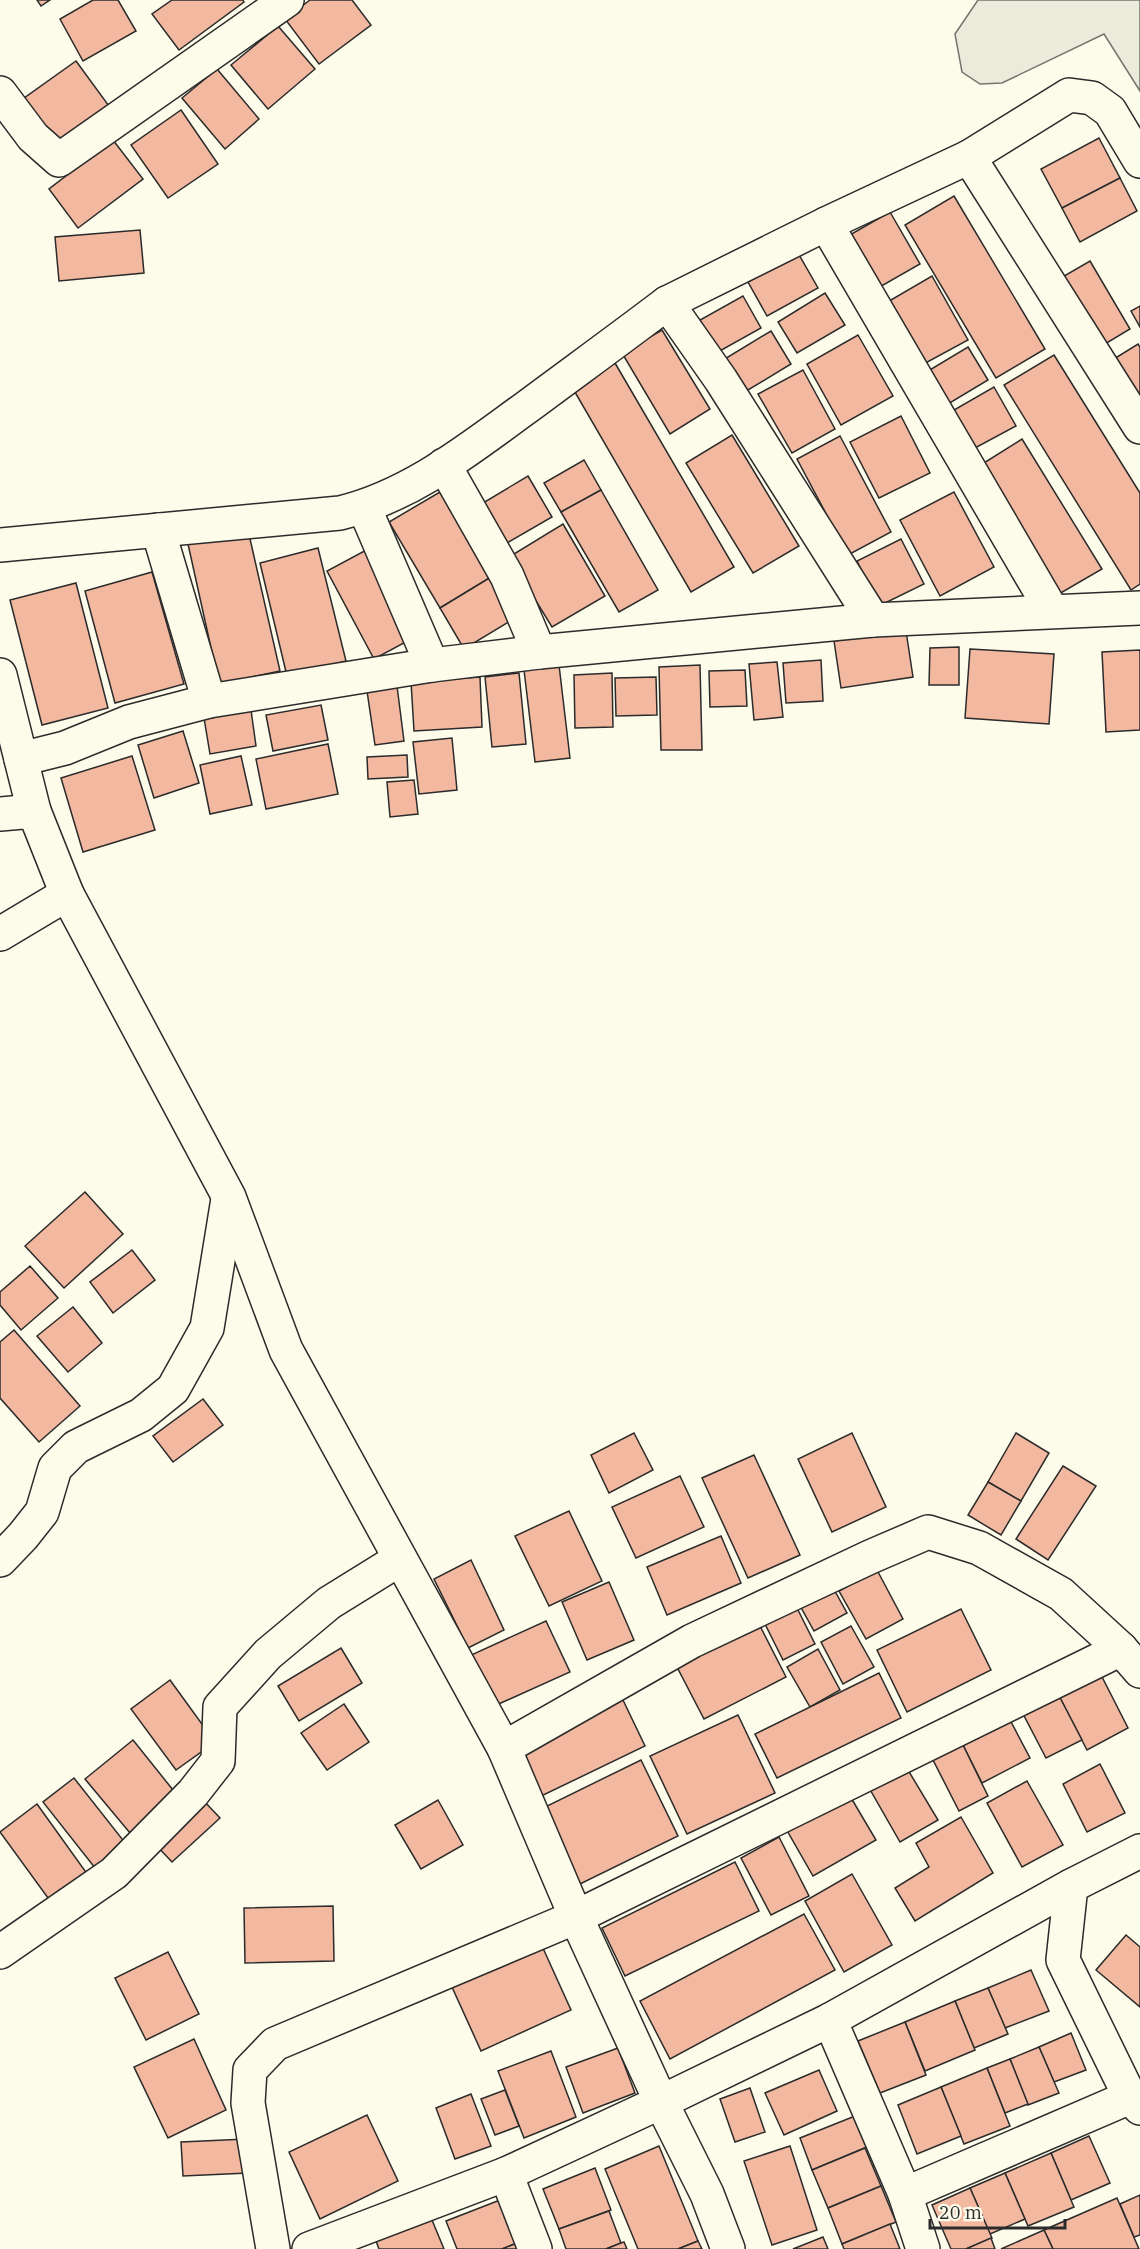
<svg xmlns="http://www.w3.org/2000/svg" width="1140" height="2249" viewBox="0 0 1140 2249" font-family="'IBM Plex Serif',serif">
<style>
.green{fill:#ecebdb;stroke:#74746e;stroke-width:1.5}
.building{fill:#f2b8a0;stroke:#2b2b2b;stroke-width:1.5}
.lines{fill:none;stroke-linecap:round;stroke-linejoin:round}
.street-casing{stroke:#2b2b2b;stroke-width:36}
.street{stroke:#fdfbea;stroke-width:33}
</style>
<rect width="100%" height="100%" fill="#fdfbea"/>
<path class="green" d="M978,0H1140V91L1104,34L1002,83L980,84L962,72L955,34Z"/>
<g class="building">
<path d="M37,0H50L41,6Z"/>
<path d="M93,0H118L136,31L83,61L60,19Z"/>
<path d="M172,0H243L244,2L179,50L152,14Z"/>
<path d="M310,0H352L371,25L319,64L285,19Z"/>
<path d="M278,26L315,69L268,109L231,65Z"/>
<path d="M76,61L109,106L54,146L20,101Z"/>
<path d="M217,69L259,119L225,149L182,98Z"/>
<path d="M181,110L218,164L168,198L131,145Z"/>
<path d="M1099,138L1120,178L1062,208L1041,169Z"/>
<path d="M113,140L143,179L78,228L49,189Z"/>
<path d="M1120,178L1137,211L1080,242L1062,208Z"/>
<path d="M954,196L1045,349L996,378L905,225Z"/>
<path d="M890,212L920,264L878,288L848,236Z"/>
<path d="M140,230L144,273L59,281L55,237Z"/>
<path d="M798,253L818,288L767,316L748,282Z"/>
<path d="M1090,261L1130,329L1100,347L1059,279Z"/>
<path d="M932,276L968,340L920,366L884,304Z"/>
<path d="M825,293L845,325L797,353L778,322Z"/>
<path d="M743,296L761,328L718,352L700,320Z"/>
<path d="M1140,306V327L1131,311Z"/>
<path d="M662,330L710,409L670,434L622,353Z"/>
<path d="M771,331L791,364L743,393L723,360Z"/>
<path d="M858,335L893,396L841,425L807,364Z"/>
<path d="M1138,344L1140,347V410L1109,362Z"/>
<path d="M968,347L988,380L943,407L923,374Z"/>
<path d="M1054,355L1140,493V584L1131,590L1004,385Z"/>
<path d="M615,363L734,567L691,592L572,387Z"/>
<path d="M803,370L835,429L792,453L758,394Z"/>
<path d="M994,387L1016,426L975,448L954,410Z"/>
<path d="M901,416L930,473L879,498L850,442Z"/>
<path d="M732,435L799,546L753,573L686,463Z"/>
<path d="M840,436L891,532L848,555L797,459Z"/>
<path d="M1022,439L1102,569L1059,594L979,466Z"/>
<path d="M584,460L601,490L561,512L544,483Z"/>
<path d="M528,476L552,517L507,543L483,503Z"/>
<path d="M601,490L658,590L619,612L561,512Z"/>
<path d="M440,492L491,577L440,608L389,522Z"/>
<path d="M954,492L994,567L940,596L900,520Z"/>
<path d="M563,524L605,596L552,627L509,557Z"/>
<path d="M248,530L280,671L219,684L188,544Z"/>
<path d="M901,539L924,584L879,606L857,561Z"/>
<path d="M318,548L346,661L287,676L260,563Z"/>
<path d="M370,548L417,636L374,659L327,571Z"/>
<path d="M152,572L184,684L115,703L85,591Z"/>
<path d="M491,577L515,618L464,649L440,608Z"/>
<path d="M76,583L108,708L42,725L10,600Z"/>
<path d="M906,631L913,677L841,688L834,641Z"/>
<path d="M959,647V685H929L930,648Z"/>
<path d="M970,649L1054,654L1049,724L965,718Z"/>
<path d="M1140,650V730L1106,732L1102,652Z"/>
<path d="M821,660L823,701L786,703L783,663Z"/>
<path d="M777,662L783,717L754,720L749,664Z"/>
<path d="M559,665L570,758L535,762L524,670Z"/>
<path d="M700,665L702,750H661L659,667Z"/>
<path d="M745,670L747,706L710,707L709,671Z"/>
<path d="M519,673L526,744L492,747L485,677Z"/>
<path d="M612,673L613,727L575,728L574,675Z"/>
<path d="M480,677L482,727L414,731L411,682Z"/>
<path d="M656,677L657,715L616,716L615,678Z"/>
<path d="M397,686L404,741L375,745L367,691Z"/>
<path d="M321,705L328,740L273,751L266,715Z"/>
<path d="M251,710L256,746L210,754L204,718Z"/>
<path d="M183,731L199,783L154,798L138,745Z"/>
<path d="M452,738L457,790L419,794L413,742Z"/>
<path d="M328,744L338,794L266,809L256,759Z"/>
<path d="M407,755L408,777L368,779L367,757Z"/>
<path d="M132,756L155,830L83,852L61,778Z"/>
<path d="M241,756L252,805L210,814L200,765Z"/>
<path d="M414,780L418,814L390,817L387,782Z"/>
<path d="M85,1192L123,1234L64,1288L25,1246Z"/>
<path d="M132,1250L155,1280L113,1313L90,1282Z"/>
<path d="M30,1266L58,1298L21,1330L0,1305V1292Z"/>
<path d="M73,1307L102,1343L68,1372L37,1336Z"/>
<path d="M14,1330L80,1406L39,1442L0,1398V1342Z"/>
<path d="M203,1399L223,1425L173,1462L153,1436Z"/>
<path d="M634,1433L653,1470L609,1493L591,1455Z"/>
<path d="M852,1433L886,1507L832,1532L798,1459Z"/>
<path d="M1016,1433L1049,1453L1021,1501L988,1482Z"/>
<path d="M754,1455L800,1555L748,1578L702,1478Z"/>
<path d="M1063,1466L1096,1486L1048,1560L1016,1539Z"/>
<path d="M680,1476L704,1527L636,1558L612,1507Z"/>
<path d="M988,1482L1021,1501L1001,1535L968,1515Z"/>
<path d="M569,1511L602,1581L549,1606L515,1536Z"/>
<path d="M721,1536L741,1583L667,1615L647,1567Z"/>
<path d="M471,1560L504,1630L468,1648L434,1579Z"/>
<path d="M877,1570L903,1619L866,1639L839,1591Z"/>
<path d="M609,1582L634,1640L587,1660L562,1602Z"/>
<path d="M831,1584L847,1613L814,1631L798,1602Z"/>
<path d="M796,1606L815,1644L783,1660L764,1622Z"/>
<path d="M961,1609L991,1670L907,1712L877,1650Z"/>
<path d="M546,1621L570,1672L492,1707L469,1656Z"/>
<path d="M759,1624L786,1677L704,1719L677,1667Z"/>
<path d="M851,1626L874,1667L843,1684L821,1642Z"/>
<path d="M341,1648L362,1683L299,1721L278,1686Z"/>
<path d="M818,1649L840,1690L810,1707L787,1667Z"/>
<path d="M1098,1669L1128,1728L1087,1750L1056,1690Z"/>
<path d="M879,1673L901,1718L777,1778L755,1734Z"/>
<path d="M170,1680L215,1742L176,1770L131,1709Z"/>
<path d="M1056,1690L1082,1740L1046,1758L1020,1708Z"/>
<path d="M622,1698L645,1746L535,1799L512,1752Z"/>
<path d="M344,1704L369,1742L327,1770L301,1733Z"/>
<path d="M738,1715L775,1793L687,1834L650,1756Z"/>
<path d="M1008,1716L1030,1758L982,1783L961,1741Z"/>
<path d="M133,1740L177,1795L130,1833L85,1779Z"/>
<path d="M961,1741L988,1796L959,1811L931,1756Z"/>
<path d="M641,1760L678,1836L580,1884L543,1808Z"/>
<path d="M1100,1764L1125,1813L1087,1832L1063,1784Z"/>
<path d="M905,1765L938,1820L900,1842L868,1786Z"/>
<path d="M74,1778L130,1849L99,1873L43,1802Z"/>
<path d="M1027,1781L1063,1845L1022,1867L987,1803Z"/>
<path d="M847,1791L876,1840L813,1876L785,1827Z"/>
<path d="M202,1799L220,1818L172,1862L154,1843Z"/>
<path d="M438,1800L463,1845L421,1869L395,1825Z"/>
<path d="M37,1804L93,1882L56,1909L0,1832Z"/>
<path d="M961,1817L993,1873L915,1921L895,1888L929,1867L916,1843Z"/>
<path d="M779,1837L809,1896L771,1915L741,1858Z"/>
<path d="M735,1862L759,1911L625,1976L602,1928Z"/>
<path d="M852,1874L892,1945L844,1972L805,1901Z"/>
<path d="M333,1906L334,1961L245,1963L244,1908Z"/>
<path d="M804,1914L835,1970L670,2059L640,2001Z"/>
<path d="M1126,1935L1140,1947V2007L1096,1970Z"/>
<path d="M542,1946L571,2010L481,2051L452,1987Z"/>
<path d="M168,1952L199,2014L146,2040L115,1978Z"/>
<path d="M1031,1970L1049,2011L1005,2028L988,1988Z"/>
<path d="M988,1988L1008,2034L974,2048L955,2001Z"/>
<path d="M955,2001L975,2050L925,2071L905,2022Z"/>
<path d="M905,2022L926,2075L880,2093L858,2041Z"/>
<path d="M1071,2033L1086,2070L1054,2082L1039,2047Z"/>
<path d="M194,2039L226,2110L168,2138L134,2067Z"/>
<path d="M1039,2047L1059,2093L1028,2105L1010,2059Z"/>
<path d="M618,2048L635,2093L583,2113L566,2067Z"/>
<path d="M551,2051L576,2117L524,2138L498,2071Z"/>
<path d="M1010,2059L1028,2104L1005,2113L987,2068Z"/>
<path d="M987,2068L1010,2126L964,2144L941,2087Z"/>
<path d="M819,2070L837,2111L784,2135L765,2093Z"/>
<path d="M941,2087L961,2136L917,2154L898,2105Z"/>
<path d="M750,2088L765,2132L735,2142L720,2099Z"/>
<path d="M505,2090L519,2126L495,2135L481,2099Z"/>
<path d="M471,2094L491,2146L455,2159L436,2108Z"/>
<path d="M367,2115L398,2181L320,2219L289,2152Z"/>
<path d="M855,2116L867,2147L812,2170L800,2138Z"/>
<path d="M1089,2136L1110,2183L1071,2200L1051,2153Z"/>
<path d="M246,2139L248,2173L183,2176L181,2142Z"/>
<path d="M659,2146L698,2241L678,2249H638L605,2169Z"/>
<path d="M790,2146L817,2230L772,2245L744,2161Z"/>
<path d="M865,2148L881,2186L828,2208L812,2170Z"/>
<path d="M1051,2153L1074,2207L1028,2226L1005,2173Z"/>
<path d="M595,2168L611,2210L559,2229L543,2189Z"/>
<path d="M1005,2173L1025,2219L990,2234L970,2188Z"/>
<path d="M881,2186L896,2222L842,2244L828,2208Z"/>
<path d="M970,2188L992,2238L966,2249H951L932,2205Z"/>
<path d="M1140,2195V2235L1134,2237L1120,2204Z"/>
<path d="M1117,2198L1139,2249H1053L1044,2230Z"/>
<path d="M500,2200L517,2243L502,2249H457L446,2221Z"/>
<path d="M609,2211L621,2243L606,2249H566L559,2229Z"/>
<path d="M432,2220L444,2249H379L376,2241Z"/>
<path d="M890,2224L900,2249H844L842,2244Z"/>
<path d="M1044,2230L1053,2249H1001Z"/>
<path d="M823,2237L828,2249H793Z"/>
<path d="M991,2238L995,2249H966Z"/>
<path d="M698,2241L702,2249H678Z"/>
<path d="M624,2242L627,2249H606L621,2243Z"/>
<path d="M517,2243L519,2249H502Z"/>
</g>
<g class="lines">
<defs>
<g id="street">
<path d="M0,93L33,137L59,160L287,0"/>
<path d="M969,157L1140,427"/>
<path d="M826,224L1052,611"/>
<path d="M444,465L507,576L539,652"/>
<path d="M364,507L432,665"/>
<path d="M158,530L209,701"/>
<path d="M0,545L340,513C411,496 469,449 527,407C574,372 621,338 667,303"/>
<path d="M873,620L721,380L667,303L826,224L969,157L1069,95L1092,98L1110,111L1140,161"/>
<path d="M0,675L34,811"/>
<path d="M21,759L65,748L129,722L209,701L432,665L539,652L873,620L1140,608"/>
<path d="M0,814L34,811L67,894L229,1197L286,1350L504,1748L576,1917L661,2102L707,2194L728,2249"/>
<path d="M0,934L67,894"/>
<path d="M0,1560L23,1536L42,1512L55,1468L76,1447L141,1415L173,1389L207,1328L228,1199"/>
<path d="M504,1748L692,1641L870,1557L928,1532L979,1548L1061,1594L1121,1649L1140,1671"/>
<path d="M1071,1886L1063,1960L1130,2097L1140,2108"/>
<path d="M0,1952L114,1873L193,1793L218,1761L220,1707L268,1654L329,1603L400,1559"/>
<path d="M830,2020L905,2194L923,2249"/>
<path d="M506,2174L535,2249"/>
<path d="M905,2194L1130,2097"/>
<path d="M273,2249L248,2103L250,2070L275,2044L576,1917L1121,1649"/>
<path d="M309,2249L506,2174L661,2102L830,2020L1071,1886L1140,1851"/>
</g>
</defs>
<use href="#street" class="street-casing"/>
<use href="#street" class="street"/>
</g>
<path d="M930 2219v9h135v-9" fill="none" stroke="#2b2b2b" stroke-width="3"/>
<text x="939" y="2219" font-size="18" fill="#2b2b2b" stroke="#fdfbea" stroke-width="4.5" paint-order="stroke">20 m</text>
</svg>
